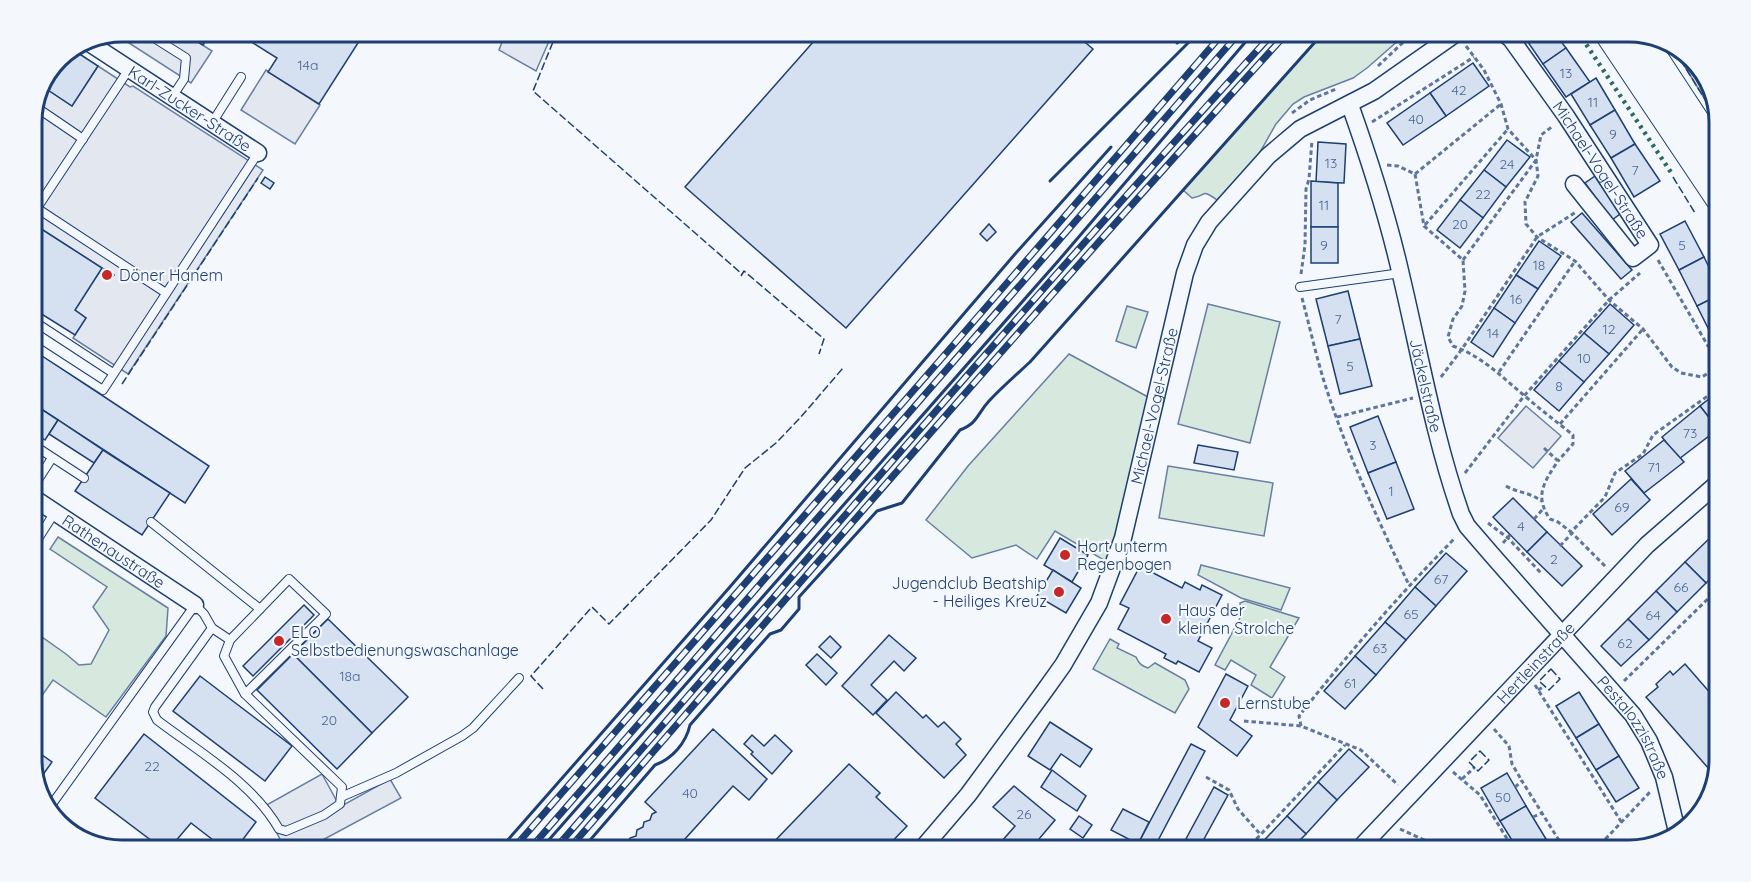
<svg xmlns="http://www.w3.org/2000/svg" width="1751" height="882" viewBox="0 0 1751 882" font-family="Quicksand,sans-serif">
<style>
.green{fill:#d7e8df;stroke:#687fa3;stroke-width:1.5}
.parking{fill:#e3e8f0;stroke:#687fa3;stroke-width:1.5}
.building{fill:#d5e0f0;stroke:#1d3f73;stroke-width:1.5}
.lines{fill:none;stroke-linecap:round;stroke-linejoin:round}
.lane-casing{stroke:#1d3f73;stroke-width:10}
.street-casing{stroke:#1d3f73;stroke-width:19}
.primary-casing{stroke:#1d3f73;stroke-width:28}
.path{stroke:#5e769c;stroke-width:3;stroke-dasharray:4.5 3;stroke-linecap:butt}
.lane{stroke:#f4f7fb;stroke-width:8}
.street{stroke:#f4f7fb;stroke-width:16}
.primary{stroke:#f4f7fb;stroke-width:26}
.rail-casing{stroke:#1d3f73;stroke-width:7}
.rail{stroke:#f4f7fb;stroke-width:4.5;stroke-dasharray:14;stroke-linecap:butt}
.hedge{stroke:#2c6c60;stroke-width:4.5;stroke-dasharray:3 4.5;stroke-linecap:butt}
.fence{stroke:#1d3f73;stroke-width:1.5;stroke-dasharray:8 3;stroke-linecap:butt}
.wall{stroke:#1d3f73;stroke-width:3}
.poi-dot{fill:#c62828;stroke:#f4f7fb;stroke-width:2}
.labels{text-anchor:middle;stroke-width:4.5;stroke-linejoin:round;paint-order:stroke}
.number-label{font-size:14px;fill:#4b6792}
.street-label{font-size:16px;fill:#1d3f73;stroke:#f4f7fb}
.poi-label{font-size:16px;fill:#1d3f73;stroke:#f4f7fb;text-anchor:start}
.rim{fill:none;stroke:#1d3f73;stroke-width:3}
</style>
<rect width="100%" height="100%" fill="#f4f7fb"/>
<g class="green">
<path d="M1324,32H1408L1367,68L1353,78L1304,97L1293,104L1276,124L1256,159L1217,200C1200,188 1208,196 1192,198L1183,190Z"/>
<path d="M1669,41L1704,71L1715,103L1709,106Z"/>
<path d="M1208,304L1280,322L1250,443L1178,424Z"/>
<path d="M1127,306L1148,312L1136,348L1116,341Z"/>
<path d="M1069,354L1148,397L1122,517L1107,562L1055,531L1037,559L1016,545L972,558L926,520L968,466Z"/>
<path d="M1168,466L1273,483L1264,536L1159,518Z"/>
<path d="M58,537L168,608L166,636L106,717L53,680L41,697L32,690V630L66,654L79,665L91,664L109,630L93,607L107,587L50,549Z"/>
<path d="M1201,565L1290,588L1281,610L1241,598L1198,575Z"/>
<path d="M1245,601L1299,618L1270,667L1285,677L1272,698L1251,685L1256,675L1231,660L1225,670L1215,665L1241,616L1240,603Z"/>
<path d="M1110,639L1119,644L1117,648L1136,657C1139,664 1142,666 1148,668L1155,663L1185,680L1189,689L1175,713L1093,669Z"/>
</g>
<g class="parking">
<path d="M122,32H182L212,51L191,83L115,34Z"/>
<path d="M506,32H553L536,71L499,50Z"/>
<path d="M98,66L130,87L133,86L263,170L128,374L73,338L86,318L75,310L102,268L32,223V116L45,88L72,106Z"/>
<path d="M266,70L320,105L295,144L241,110Z"/>
<path d="M1526,406L1561,436L1533,468L1498,438Z"/>
<path d="M322,774L340,807L390,779L401,798L304,850H264L281,841L263,807Z"/>
</g>
<g class="building">
<path d="M182,32H212L203,45Z"/>
<path d="M244,32H365L319,104L268,72L277,58L242,36Z"/>
<path d="M822,32H1073L1093,49L846,328L685,187Z"/>
<path d="M1521,32H1554L1566,48L1543,64Z"/>
<path d="M1566,48L1590,82L1566,97L1543,64Z"/>
<path d="M75,51L98,66L72,106L45,88L58,58Z"/>
<path d="M1473,63L1489,86L1446,116L1430,93Z"/>
<path d="M1596,78L1615,110L1590,125L1571,94Z"/>
<path d="M1430,93L1446,116L1403,145L1387,123Z"/>
<path d="M1615,110L1635,144L1611,158L1590,125Z"/>
<path d="M1507,140L1530,157L1506,187L1484,170Z"/>
<path d="M1318,142L1346,144L1344,183L1316,182Z"/>
<path d="M1635,144L1660,181L1634,197L1611,158Z"/>
<path d="M1484,170L1506,187L1483,218L1460,200Z"/>
<path d="M1598,174L1624,211L1612,220L1585,183Z"/>
<path d="M265,177L274,183L270,189L261,183Z"/>
<path d="M1311,181L1338,183V227H1311Z"/>
<path d="M1460,200L1483,218L1460,248L1437,230Z"/>
<path d="M1582,213L1632,270L1621,279L1571,222Z"/>
<path d="M1685,221L1704,257L1679,270L1660,234Z"/>
<path d="M32,223L102,268L75,310L86,318L75,335L32,308Z"/>
<path d="M989,224L996,232L987,241L980,234Z"/>
<rect x="1311" y="227" width="27" height="36"/>
<path d="M1539,241L1561,256L1538,289L1516,275Z"/>
<path d="M1704,257L1719,288V295L1697,306L1679,270Z"/>
<path d="M104,269L114,275L110,280L101,274Z"/>
<path d="M1516,275L1538,289L1515,323L1494,308Z"/>
<path d="M1348,291L1360,339L1328,346L1316,299Z"/>
<path d="M1719,295V340L1715,342L1697,306Z"/>
<path d="M1610,304L1634,325L1609,354L1584,333Z"/>
<path d="M1494,308L1515,323L1493,357L1471,342Z"/>
<path d="M1584,333L1609,354L1584,382L1559,361Z"/>
<path d="M1360,339L1372,386L1340,394L1328,346Z"/>
<path d="M32,349L209,466L185,503L32,403Z"/>
<path d="M1559,361L1584,382L1559,411L1534,390Z"/>
<path d="M1719,391V427L1718,429L1700,406Z"/>
<path d="M32,403L58,420L45,440L32,431Z"/>
<path d="M1700,406L1718,429L1679,459L1662,437Z"/>
<path d="M1378,416L1396,462L1368,473L1350,427Z"/>
<path d="M58,420L103,450L94,463L49,434Z"/>
<path d="M1664,440L1684,462L1644,493L1625,471Z"/>
<path d="M1198,445L1238,452L1234,470L1194,463Z"/>
<path d="M103,450L170,493L142,535L75,491Z"/>
<path d="M1396,462L1414,509L1387,519L1368,473Z"/>
<path d="M1631,479L1650,500L1612,535L1593,514Z"/>
<path d="M1513,498L1547,532L1527,552L1493,517Z"/>
<path d="M1547,532L1582,566L1562,586L1527,552Z"/>
<path d="M1713,535L1719,542V570L1706,583L1685,562Z"/>
<path d="M1060,538L1088,555L1072,582L1044,565Z"/>
<path d="M1446,553L1467,571L1436,606L1415,587Z"/>
<path d="M1685,562L1706,583L1677,612L1656,591Z"/>
<path d="M1140,566L1182,588L1185,582L1200,590L1202,585L1222,595L1198,641L1212,648L1199,672L1178,661L1176,664L1164,658L1166,654L1118,629L1129,608L1120,604Z"/>
<path d="M1053,570L1081,588L1066,613L1037,596Z"/>
<path d="M1415,587L1436,606L1406,640L1385,622Z"/>
<path d="M1656,591L1677,612L1649,640L1628,619Z"/>
<path d="M304,605L314,615L253,676L243,666Z"/>
<path d="M328,619L408,697L372,733L293,654Z"/>
<path d="M1628,619L1649,640L1621,666L1601,646Z"/>
<path d="M1385,622L1406,640L1376,675L1355,656Z"/>
<path d="M889,635L916,658L904,671L894,661L871,685L887,700L873,715L842,686Z"/>
<path d="M830,636L841,647L831,658L819,647Z"/>
<path d="M293,654L372,733L337,769L257,690Z"/>
<path d="M817,654L837,673L826,685L806,665Z"/>
<path d="M1355,656L1376,675L1345,709L1324,691Z"/>
<path d="M1685,664L1719,703V760L1709,769L1646,697L1658,687L1656,684L1670,671L1673,675Z"/>
<path d="M1226,674L1248,686L1230,720L1252,736L1237,756L1198,727Z"/>
<path d="M200,676L292,746L265,781L173,711Z"/>
<path d="M896,692L923,718L926,715L938,727L944,722L961,739L956,744L966,755L944,778L876,713Z"/>
<path d="M1579,692L1599,724L1576,738L1556,706Z"/>
<path d="M1050,722L1092,749L1080,767L1061,754L1050,770L1028,756Z"/>
<path d="M1599,724L1619,756L1596,770L1576,738Z"/>
<path d="M713,729L767,779L749,800L733,786L685,839L694,846L693,850H621L623,845L628,843L630,838L636,836L637,830L643,827L644,822L650,820L652,814L656,812L645,802Z"/>
<path d="M144,734L256,822L235,850H226L191,823L168,850H164L95,798Z"/>
<path d="M752,735L764,746L775,735L792,751L772,774L751,754L753,752L744,744Z"/>
<path d="M1191,744L1205,751L1153,850H1151L1138,844Z"/>
<path d="M32,748L52,762L37,783L32,766Z"/>
<path d="M1349,749L1369,767L1337,800L1318,782Z"/>
<path d="M1619,756L1639,788L1616,802L1596,770Z"/>
<path d="M849,764L880,793L876,797L907,826L884,850H766Z"/>
<path d="M1052,770L1086,796L1077,811L1041,787Z"/>
<path d="M1507,773L1526,806L1500,821L1481,788Z"/>
<path d="M1318,782L1337,800L1306,834L1287,816Z"/>
<path d="M1014,786L1055,820L1034,845L1032,843L1025,850H994L1015,826L993,807Z"/>
<path d="M1214,787L1228,795L1198,850H1180Z"/>
<path d="M1526,806L1546,839L1526,850H1518L1500,821Z"/>
<path d="M1123,809L1149,822L1138,844L1111,830Z"/>
<path d="M1079,816L1092,825L1083,838L1070,829Z"/>
<path d="M1287,816L1306,834L1290,850H1257L1256,849Z"/>
<path d="M1546,839L1553,850H1526Z"/>
</g>
<g class="lines">
<defs>
<g id="lane">
<path d="M145,32L186,58L184,79L172,97"/>
<path d="M98,49L105,38"/>
<path d="M36,107L83,139"/>
<path d="M212,123L241,77"/>
<path d="M32,205L166,293"/>
<path d="M37,208L129,69"/>
<path d="M1300,287L1401,273"/>
<path d="M32,320L113,373"/>
<path d="M32,344L103,390L258,153"/>
<path d="M32,444L84,478"/>
<path d="M32,489L52,458"/>
<path d="M151,522L260,609L230,640L224,656L245,694L342,787L340,804L324,815L286,831L279,829C252,782 199,752 157,720L153,712L155,707L212,628"/>
<path d="M32,548L55,512"/>
<path d="M245,694L326,614L289,579L260,609"/>
<path d="M341,797L396,773L462,736L473,728L519,678"/>
<path d="M47,811L195,605L204,614L212,628L230,640"/>
</g>
<g id="street">
<path id="s1" d="M1502,32L1511,39L1566,116L1650,245L1633,258L1574,184"/>
<path id="s2" d="M91,44L258,153"/>
<path id="s3" d="M1350,105C1370,161 1388,218 1401,275C1420,355 1434,437 1461,514L1467,526L1492,555L1633,715L1649,741L1664,777L1678,836"/>
<path d="M1703,131L1719,121"/>
<path id="s4" d="M32,497L195,605"/>
<path id="s5" d="M921,850L968,795L1043,693L1063,665L1099,603L1123,538L1185,273L1195,245L1209,222L1268,156L1300,129L1374,91L1458,32"/>
<path id="s6" d="M1358,850L1647,545L1719,482"/>
</g>
<g id="primary">
<path d="M1607,32L1719,199"/>
<path d="M1639,34L1719,156"/>
</g>
</defs>
<use href="#lane" class="lane-casing"/>
<use href="#street" class="street-casing"/>
<use href="#primary" class="primary-casing"/>
<g class="path">
<path d="M1466,46L1484,70L1501,104L1508,129L1536,160L1538,176L1525,202L1526,224L1537,237L1575,261L1609,300L1643,329L1672,367L1681,373L1702,377L1719,366"/>
<path d="M1378,66L1414,32"/>
<path d="M1292,113L1310,100L1336,89"/>
<path d="M1372,122L1474,57"/>
<path d="M1387,165L1398,166L1415,174L1424,226L1463,260L1465,291L1462,306L1453,319L1448,337L1453,346C1482,356 1503,378 1526,397C1541,410 1557,422 1573,435V444L1558,461"/>
<path d="M1415,174L1501,104"/>
<path d="M1713,220L1719,229"/>
<path d="M1425,225L1508,129"/>
<path d="M1463,260L1536,160L1541,135L1553,126"/>
<path d="M1658,260L1708,346L1719,357"/>
<path d="M1301,274L1305,245L1306,189L1309,179L1312,140"/>
<path d="M1302,298C1309,324 1315,351 1323,378C1345,449 1377,518 1409,585"/>
<path d="M1499,372L1575,261"/>
<path d="M1441,377L1462,349L1537,237L1576,212"/>
<path d="M1337,417L1413,398"/>
<path d="M1560,424L1643,329"/>
<path d="M1544,448L1558,461C1544,482 1534,496 1550,519L1558,522L1571,532"/>
<path d="M1465,473L1524,396L1609,300L1640,273"/>
<path d="M1506,486C1518,493 1530,492 1541,501"/>
<path d="M1534,519L1543,509"/>
<path d="M1488,523L1508,538L1541,573"/>
<path d="M1503,543L1510,535"/>
<path d="M1560,546L1572,533"/>
<path d="M1605,566L1571,532L1605,497L1615,473L1643,454L1653,435L1719,388"/>
<path d="M1624,681L1719,588"/>
<path d="M1535,685L1622,823"/>
<path d="M1538,690L1545,686"/>
<path d="M1244,721L1301,726L1361,750L1398,785"/>
<path d="M1301,726L1299,716C1348,654 1399,595 1455,538"/>
<path d="M1494,729L1509,746L1512,764L1522,781"/>
<path d="M1453,772L1480,795L1514,850"/>
<path d="M1206,777L1229,790L1238,809L1261,835"/>
<path d="M1462,779L1475,767"/>
<path d="M1515,787L1522,781L1565,850"/>
<path d="M1533,817L1542,813"/>
<path d="M1400,829L1435,845L1438,850"/>
<path d="M1552,848L1561,843"/>
<path d="M1246,850L1345,745"/>
<path d="M1595,850L1651,791"/>
</g>
<use href="#lane" class="lane"/>
<use href="#street" class="street"/>
<use href="#primary" class="primary"/>
<defs>
<g id="rail">
<path d="M512,850L962,335L1224,32"/>
<path d="M529,850L1240,32"/>
<path d="M554,850C793,576 1029,300 1274,32"/>
<path d="M568,850C806,576 1043,300 1288,32"/>
</g>
</defs>
<use href="#rail" class="rail-casing"/>
<use href="#rail" class="rail"/>
<path class="hedge" d="M1578,32L1672,174"/>
<g class="fence">
<path d="M557,32L533,91L742,274"/>
<path d="M1669,41L1709,106"/>
<path d="M1673,177L1695,213"/>
<path d="M741,276L744,271L824,339L819,354"/>
<path d="M122,384L258,178"/>
<path d="M1551,669L1560,679L1549,690L1539,681Z"/>
<path d="M543,689L531,676L592,607L609,624L711,520L745,468L776,443L800,418L843,368"/>
<path d="M1480,751L1489,760L1478,771L1469,762Z"/>
</g>
<g class="wall">
<path d="M1177,43L1190,32"/>
<path d="M1050,181L1192,39"/>
<path d="M499,850L729,588L1015,254L1111,147"/>
<path d="M540,850L1059,260L1254,32"/>
<path d="M584,850L585,846L655,765C672,759 686,743 690,725L770,634L781,630L799,609V597L877,511L902,503L960,430C978,423 977,414 989,401C1002,387 1016,375 1030,362L1324,32"/>
</g>
</g>
<g class="poi-dot">
<circle cx="107" cy="275" r="6"/>
<circle cx="1065" cy="555" r="6"/>
<circle cx="1059" cy="592" r="6"/>
<circle cx="1166" cy="619" r="6"/>
<circle cx="279" cy="641" r="6"/>
<circle cx="1225" cy="703" r="6"/>
</g>
<g class="labels">
<g class="number-label">
<text x="308" y="70">14a</text>
<text x="1566" y="78">13</text>
<text x="1459" y="95">42</text>
<text x="1593" y="107">11</text>
<text x="1416" y="124">40</text>
<text x="1613" y="139">9</text>
<text x="1331" y="168">13</text>
<text x="1507" y="169">24</text>
<text x="1635" y="175">7</text>
<text x="1483" y="199">22</text>
<text x="1324" y="210">11</text>
<text x="1460" y="229">20</text>
<text x="1324" y="250">9</text>
<text x="1682" y="250">5</text>
<text x="1539" y="270">18</text>
<text x="1516" y="304">16</text>
<text x="1338" y="324">7</text>
<text x="1609" y="334">12</text>
<text x="1493" y="338">14</text>
<text x="1584" y="363">10</text>
<text x="1350" y="371">5</text>
<text x="1559" y="391">8</text>
<text x="1690" y="438">73</text>
<text x="1373" y="450">3</text>
<text x="1654" y="472">71</text>
<text x="1391" y="496">1</text>
<text x="1622" y="512">69</text>
<text x="1521" y="531">4</text>
<text x="1554" y="564">2</text>
<text x="1441" y="584">67</text>
<text x="1681" y="592">66</text>
<text x="1411" y="619">65</text>
<text x="1653" y="620">64</text>
<text x="1625" y="648">62</text>
<text x="1380" y="653">63</text>
<text x="350" y="681">18a</text>
<text x="1350" y="688">61</text>
<text x="329" y="725">20</text>
<text x="152" y="771">22</text>
<text x="690" y="798">40</text>
<text x="1503" y="802">50</text>
<text x="1024" y="819">26</text>
</g>
<g class="street-label">
<text dy="6" stroke="none"><textPath href="#s2" startOffset="118">Karl-Zucker-Straße</textPath></text>
<text dy="6" stroke="none"><textPath href="#s1" startOffset="170">Michael-Vogel-Straße</textPath></text>
<text dy="6" stroke="none"><textPath href="#s3" startOffset="291">Jäckelstraße</textPath></text>
<text dy="6" stroke="none"><textPath href="#s5" startOffset="510">Michael-Vogel-Straße</textPath></text>
<text dy="6" stroke="none"><textPath href="#s4" startOffset="98">Rathenaustraße</textPath></text>
<text dy="6" stroke="none"><textPath href="#s6" startOffset="258">Hertleinstraße</textPath></text>
<text dy="6" stroke="none"><textPath href="#s3" startOffset="700">Pestalozzistraße</textPath></text>
</g>
<g class="poi-label">
<text x="119" y="281">Döner Hanem</text>
<text x="1077" y="552">Hort unterm<tspan x="1077" dy="18">Regenbogen</tspan></text>
<text x="1047" y="589" text-anchor="end">Jugendclub Beatship<tspan x="1047" dy="18">- Heiliges Kreuz</tspan></text>
<text x="1178" y="616">Haus der<tspan x="1178" dy="18">kleinen Strolche</tspan></text>
<text x="291" y="638">ELO<tspan x="291" dy="18">Selbstbedienungswaschanlage</tspan></text>
<text x="1237" y="709">Lernstube</text>
</g>
</g>
<path d="M0 0H1751V882H0ZM122 42H1629A80 80 0 0 1 1709 122V760A80 80 0 0 1 1629 840H122A80 80 0 0 1 42 760V122A80 80 0 0 1 122 42Z" fill="#f4f7fb" fill-rule="evenodd"/>
<path class="rim" d="M122 42H1629A80 80 0 0 1 1709 122V760A80 80 0 0 1 1629 840H122A80 80 0 0 1 42 760V122A80 80 0 0 1 122 42Z"/>
</svg>
